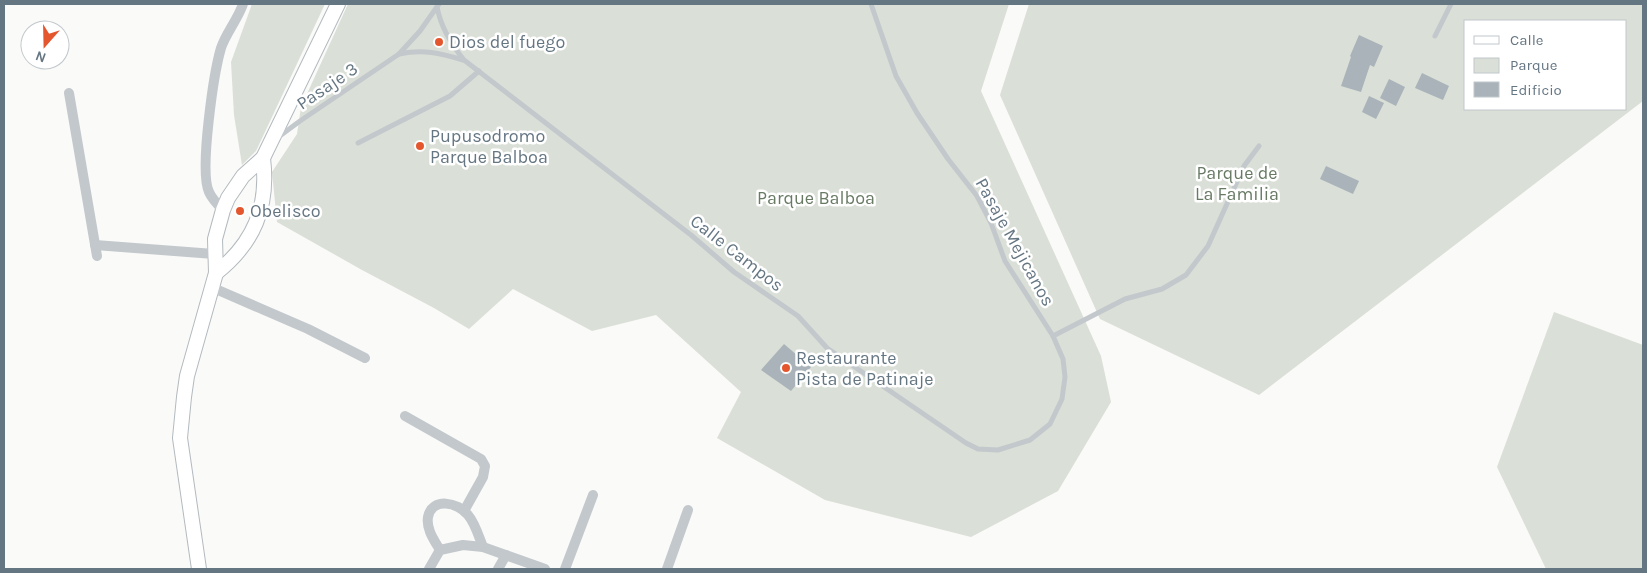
<svg xmlns="http://www.w3.org/2000/svg" width="1647" height="573" viewBox="0 0 1647 573" font-family="Karla,sans-serif">
<style>
.green{fill:#dadfd7;fill-rule:evenodd}
.building{fill:#aab3b9}
.lines{fill:none;stroke-linecap:round;stroke-linejoin:round}
.secondary-casing{stroke:#b3babf;stroke-width:16}
.service{stroke:#c3c8cc;stroke-width:5}
.minor{stroke:#c3c8cc;stroke-width:10}
.secondary{stroke:#fff;stroke-width:14}
.poi-dot{fill:#e4572e;stroke:#fff;stroke-width:2}
.labels{text-anchor:middle;stroke-width:5;stroke-linejoin:round;paint-order:stroke}
.poi-label{font-size:18px;fill:#657683;stroke:#fff;text-anchor:start}
.street-label{font-size:18px;fill:#657683;stroke:#fff}
.park-label{font-size:18px;fill:#687a64;stroke:#fff}
</style>
<rect width="100%" height="100%" fill="#fafaf8"/>
<g class="green">
<path d="M252,4H325L256,151L242,165L234,115L231,62Z"/>
<path d="M348,4H1009L981,91L1101,356L1111,402L1058,491L971,537L825,500L717,438L741,392L656,315L592,331L513,289L469,329L434,308L362,270L277,222L272,172L297,134L301,107Z"/>
<path d="M1029,4H1643V101L1259,395L1100,319L1000,95ZM1466,21H1626V109H1466Z"/>
<path d="M1554,312L1643,345V569H1546L1497,467Z"/>
</g>
<g class="building">
<path d="M1359,35L1383,46L1374,67L1370,65L1361,92L1341,86L1351,57L1350,56Z"/>
<path d="M1422,73L1449,86L1443,100L1415,88Z"/>
<path d="M1389,79L1405,87L1396,106L1380,98Z"/>
<path d="M1369,96L1384,103L1376,119L1362,112Z"/>
<path d="M1326,166L1359,181L1353,194L1320,179Z"/>
<path d="M784,344L811,367L791,391L761,370Z"/>
</g>
<g class="lines">
<defs>
<g id="secondary">
<path d="M216,273C254,243 269,207 263,158"/>
<path d="M199,569L180,438L184,397L187,376L216,273L215,239L223,210L228,198L243,176L263,158L338,4"/>
</g>
</defs>
<use href="#secondary" class="secondary-casing"/>
<g class="service">
<path d="M437,7C441,28 451,44 464,60L691,235L734,272L798,316L827,348L966,443L978,449L998,450L1030,440L1050,424L1062,399L1065,377L1063,359L1053,336L1005,261L991,223L977,196L948,159L917,113L896,76L871,4"/>
<path d="M1435,36L1451,4"/>
<path d="M399,54C423,49 440,53 463,60"/>
<path d="M277,138L300,121L399,54L420,31L439,4"/>
<path d="M358,143L450,96L479,71"/>
<path d="M1053,336L1125,299L1162,289L1186,275L1208,246L1244,166L1259,146"/>
</g>
<g class="minor">
<path d="M69,93L97,256"/>
<path d="M223,210C218,205 212,199 209,192C199,171 214,72 221,48C226,33 238,19 243,4"/>
<path d="M95,245L214,254"/>
<path d="M211,287L308,329L365,358"/>
<path d="M405,416L481,459L485,466L483,477L464,511"/>
<path d="M440,550C434,540 426,529 428,517C432,497 458,502 468,515C475,523 479,537 483,547"/>
<path d="M429,569L440,550L463,545L483,547L545,569"/>
<path d="M498,569L506,555"/>
<path d="M565,569L593,495"/>
<path d="M667,569L688,510"/>
</g>
<use href="#secondary" class="secondary"/>
</g>
<g class="poi-dot">
<circle cx="439" cy="42" r="5"/>
<circle cx="420" cy="146" r="5"/>
<circle cx="240" cy="211" r="5"/>
<circle cx="786" cy="368" r="5"/>
</g>
<g class="labels">
<g class="poi-label">
<text x="449" y="48">Dios del fuego</text>
<text x="430" y="142">Pupusodromo<tspan x="430" dy="21">Parque Balboa</tspan></text>
<text x="250" y="217">Obelisco</text>
<text x="796" y="364">Restaurante<tspan x="796" dy="21">Pista de Patinaje</tspan></text>
</g>
<g class="street-label">
<text transform="translate(327 86) rotate(-34)" y="6">Pasaje 3</text>
<text transform="translate(1015 242) rotate(61)" y="6">Pasaje Mejicanos</text>
<text transform="translate(737 253) rotate(38)" y="6">Calle Campos</text>
</g>
<g class="park-label">
<text x="1237" y="179">Parque de<tspan x="1237" dy="21">La Familia</tspan></text>
<text x="816" y="204">Parque Balboa</text>
</g>
</g>
<rect width="1647" height="573" fill="none" stroke="#657683" stroke-width="10"/>
<rect x="1464" y="20" width="162" height="90" fill="#ffffff" stroke="#c1c8cd"/>
<rect x="1474" y="36" width="25" height="8" fill="#ffffff" stroke="#c1c8cd"/>
<text x="1510" y="45" font-size="15" fill="#657683">Calle</text>
<rect x="1474" y="58" width="25" height="15" fill="#dadfd7" stroke="#c1c8cd"/>
<text x="1510" y="70" font-size="15" fill="#657683">Parque</text>
<rect x="1474" y="82" width="25" height="15" fill="#aab3b9" stroke="#c1c8cd"/>
<text x="1510" y="95" font-size="15" fill="#657683">Edificio</text>
<g transform="translate(45 45) rotate(200)"><circle r="24" fill="#ffffff" stroke="#c1c8cd"/>
<path d="M0-4L9 19L0 12L-9 19Z" fill="#e4572e"/>
<text y="-8" font-size="14" font-weight="bold" text-anchor="middle" fill="#657683">N</text>
</g>
</svg>
